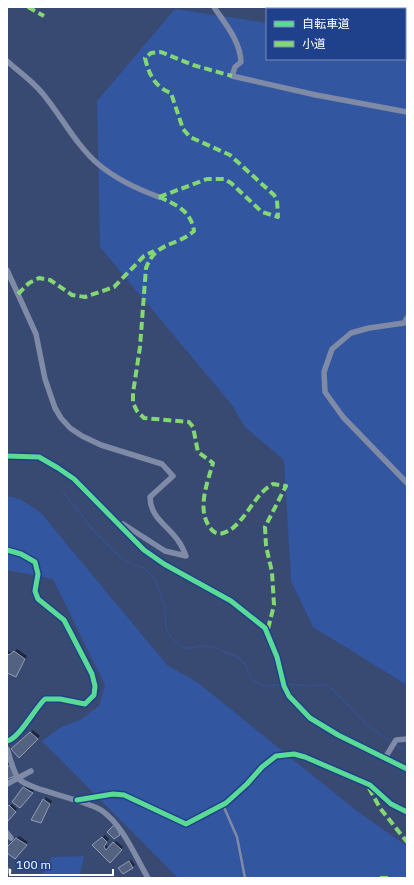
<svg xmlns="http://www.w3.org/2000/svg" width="414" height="885" viewBox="0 0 414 885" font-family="'IBM Plex Sans','Noto Sans JP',sans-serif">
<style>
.green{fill:#3356a0}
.shadow{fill:#0007}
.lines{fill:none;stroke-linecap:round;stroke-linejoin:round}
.stream{stroke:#384f85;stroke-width:2}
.building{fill:#546282;stroke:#929db5}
.service{stroke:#7f8aa6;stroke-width:2.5}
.minor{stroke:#7f8aa6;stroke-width:5.5}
.quiet{stroke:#83d873;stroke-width:4;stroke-dasharray:8 4;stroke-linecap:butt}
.cycleway-casing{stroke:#1f408a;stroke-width:8}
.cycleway{stroke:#5adb95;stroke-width:5}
</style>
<rect width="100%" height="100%" fill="#384972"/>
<g class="green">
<path d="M175,9L267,23V59H405V50H407V685L313,627L291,581L284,460L245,427L232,405L100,247L97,101Z"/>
<path d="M7,496L20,499L41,513L168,666L197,682L357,811L407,846V878H178L42,741L61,727L80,720L99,706L105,685L53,579L7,570Z"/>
<path d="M84,856L79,878H40L52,857Z"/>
</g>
<g class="shadow">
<path d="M17,649L27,656L16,676L7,672V650L12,653Z"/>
<path d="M33,730L40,736L19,757L13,750Z"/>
<path d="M26,786L34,790L20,806L24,788Z"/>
<path d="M46,797L52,801L43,819H32Z"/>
<path d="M12,804L17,809L7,821V808Z"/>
<path d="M105,835L109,839L106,844L109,849L116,841L123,847L110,861L95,843Z"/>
<path d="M19,836L28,842L15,857L7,852V848Z"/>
<path d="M131,860L135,865L132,867L121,866Z"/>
</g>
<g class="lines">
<path class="stream" d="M63,492L95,532L122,559L131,564L144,568L155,579L165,608L166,628L169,635L180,646L189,649L200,646L214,647L239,658L246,666L252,680L264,686L289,684L310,686L325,685L332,689L367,725L395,745L407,750"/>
</g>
<g class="building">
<path d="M14,651L25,659L16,677L7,673V653L9,655Z"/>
<path d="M30,732L38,739L19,758L11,749Z"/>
<path d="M11,765L15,776L7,779V767Z"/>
<path d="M23,787L33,793L20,808L12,802Z"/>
<path d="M43,799L50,804L41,823L31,820Z"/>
<path d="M9,805L16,812L7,822V807Z"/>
<path d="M115,824L120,835L114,839L107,832Z"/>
<path d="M102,837L107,842L104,847L106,850L113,842L122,850L110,863L92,845Z"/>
<path d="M16,838L27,845L15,859L7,853V847Z"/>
<path d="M129,861L133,868L123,874L118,868Z"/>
</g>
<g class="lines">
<path class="service" d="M223,805L237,837L245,878"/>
<g class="minor">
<path d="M214,7C225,24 240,40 241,62L235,67L232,76L316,95L407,112"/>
<path d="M356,7L359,9"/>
<path d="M405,30L407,31"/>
<path d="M7,61C19,72 33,81 43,94C62,117 76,145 98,164C117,180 137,189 159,197"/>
<path d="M7,270L36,334L45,379L55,408L61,418L70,428L82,436L101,445L162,464L173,476L150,497C150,518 169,526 179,542C182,546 184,551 186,556L165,551L123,524"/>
<path d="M407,318L404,323L369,328L351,333L332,349L324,372L325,392L343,417L407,483"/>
<path d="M7,456L39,457L58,468L74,479L144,550L164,564L231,601L265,628L277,657L284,686L289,696L310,718L338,735L407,769"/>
<path d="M7,550L21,554L35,562L38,574L35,591L38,599L64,620L92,674L95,686L94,695L85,704L60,699H45C35,708 19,739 7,741"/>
<path d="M7,749C10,757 13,771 18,778C27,790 84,799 101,810C123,825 135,856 148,878"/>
<path d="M385,758L396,740L407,739"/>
<path d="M7,784L31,771"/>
<path d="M77,800L113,794L124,795L186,824L226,803L247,784L262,767L276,756L294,754L305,757L370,785L391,804L407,812"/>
<path d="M7,833L11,838"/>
<path d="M7,870L9,871"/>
</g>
<g class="quiet">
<path d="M28,7L44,16"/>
<path d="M159,197C177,205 191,211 194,231C176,247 156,241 146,268L140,347L133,393V403L137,411L144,418L189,422L193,427L198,452L213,463C207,484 195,513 213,531C218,536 225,533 230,530C245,520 253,499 267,488L273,484L286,486L265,527L266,546L272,572L274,605L267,633"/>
<path d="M159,197L207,179H224L231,183L262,212L278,217L277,200L274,195L230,155L190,137L183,129L171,93C155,87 149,75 145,58L151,53L161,52L193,65L232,76"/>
<path d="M18,294L29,283L39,278L50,280L72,295L85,297L114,287L144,256L154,251"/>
<path d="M369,788L380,808L407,842"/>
<path d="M380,878H391"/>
</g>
<defs>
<g id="cycleway">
<path d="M7,456L39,457L58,468L74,479L144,550L164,564L231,601L265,628L277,657L284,686L289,696L310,718L338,735L407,769"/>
<path d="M7,550L21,554L35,562L38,574L35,591L38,599L64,620L92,674L95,686L94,695L85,704L60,699H45C35,708 19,739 7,741"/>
<path d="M77,800L113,794L124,795L186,824L226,803L247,784L262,767L276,756L294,754L305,757L370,785L391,804L407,812"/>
</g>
</defs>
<use href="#cycleway" class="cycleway-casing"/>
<use href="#cycleway" class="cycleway"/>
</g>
<rect width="414" height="885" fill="none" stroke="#ffffff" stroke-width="16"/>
<rect x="266" y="8" width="140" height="52" fill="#1f408a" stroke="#798cb9"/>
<rect x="274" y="21" width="20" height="6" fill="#5adb95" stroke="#798cb9"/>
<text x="302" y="28" font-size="12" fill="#ffffff">自転車道</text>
<rect x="274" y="41" width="20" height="6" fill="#83d873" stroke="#798cb9"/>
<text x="302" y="48" font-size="12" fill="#ffffff">小道</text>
<path d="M10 869v6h103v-6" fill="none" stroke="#ffffff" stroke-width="2"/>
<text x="16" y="869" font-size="12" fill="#ffffff" stroke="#1f408a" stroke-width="3" paint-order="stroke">100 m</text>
</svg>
